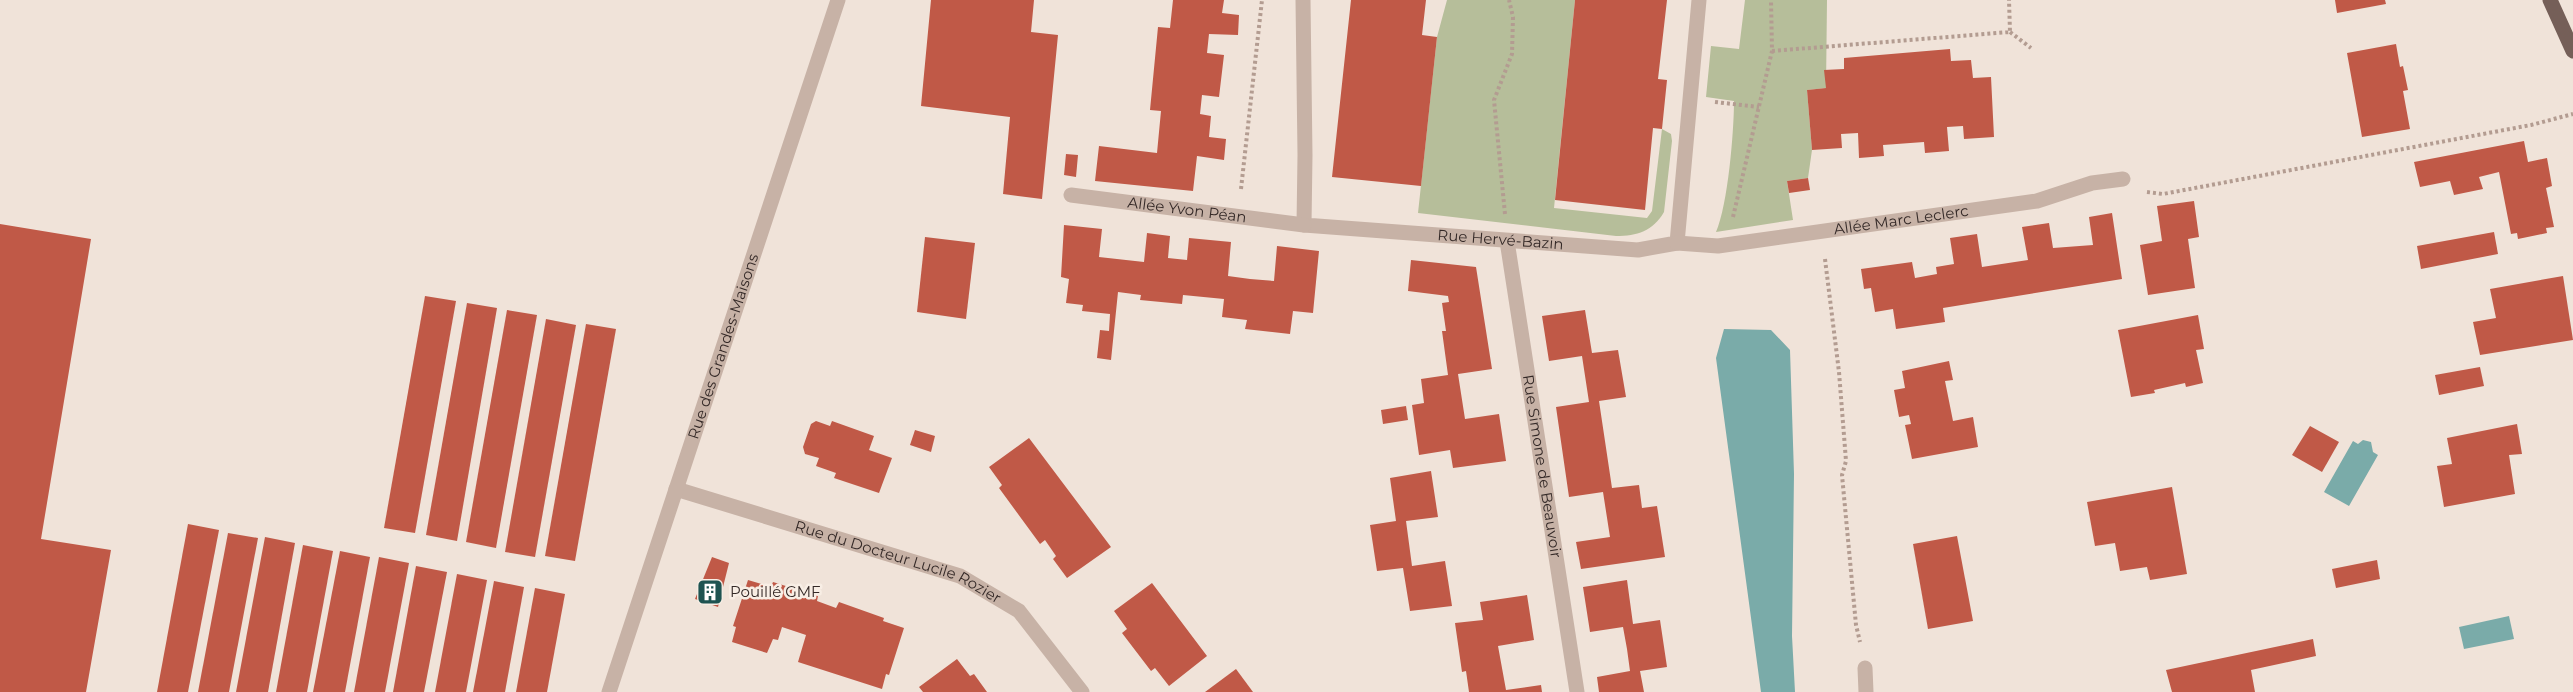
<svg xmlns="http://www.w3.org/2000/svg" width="2573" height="692" viewBox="0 0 2573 692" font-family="Montserrat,sans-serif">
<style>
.green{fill:#b6be9a}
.water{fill:#7aaba9}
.building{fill:#c05947}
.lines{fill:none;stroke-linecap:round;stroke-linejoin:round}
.path{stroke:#b39c91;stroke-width:4;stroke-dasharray:3 3;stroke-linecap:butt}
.minor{stroke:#c7b2a6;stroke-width:15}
.major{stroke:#755f58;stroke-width:15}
.labels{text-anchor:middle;stroke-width:5;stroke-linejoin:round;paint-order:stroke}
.street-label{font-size:15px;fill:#342927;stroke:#f8eee5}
.poi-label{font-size:15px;fill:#342927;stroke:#f8eee5;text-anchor:start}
</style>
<rect width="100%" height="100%" fill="#f0e3d9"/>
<g class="green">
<path d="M1447,0H1575L1554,208L1647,218L1652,211L1662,129L1671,134L1672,141L1664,212C1653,231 1637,236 1616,236L1418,213L1437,37Z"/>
<path d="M1745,0H1827L1826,88L1807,90L1812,150L1808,178L1787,181L1793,220L1716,232C1728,205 1734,131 1734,101L1706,97L1711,46L1739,49Z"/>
</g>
<g class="water">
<path d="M1724,329L1771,330L1790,350L1794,474L1792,636L1795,692H1761L1716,358Z"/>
<path d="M2363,440L2371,442L2373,452L2378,455L2349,506L2324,492L2353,441L2358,444Z"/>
<path d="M2509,616L2514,639L2464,649L2459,627Z"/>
</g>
<g class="building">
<path d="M931,0H1034L1031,32L1058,35L1042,199L1003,194L1010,117L921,106Z"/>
<path d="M1173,0H1224L1222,13L1239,15L1238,35L1209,34L1207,53L1224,55L1219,97L1202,95L1200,114L1211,116L1209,137L1226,139L1224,160L1197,156L1193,191L1095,181L1099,146L1157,153L1161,111L1150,110L1158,27L1170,28Z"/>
<path d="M1351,0H1426L1422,35L1437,37L1421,186L1332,177Z"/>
<path d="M1575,0H1667L1658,79L1667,80L1662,129L1653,128L1645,210L1555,200Z"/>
<path d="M2335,0H2385L2386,4L2337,13Z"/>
<path d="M2396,44L2400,67L2403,66L2408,90L2403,91L2410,129L2362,137L2347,53Z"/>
<path d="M1950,49L1951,61L1971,60L1973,78L1991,77L1994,137L1964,139L1963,126L1947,127L1949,151L1925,153L1924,142L1883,145L1884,156L1859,158L1858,133L1841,134L1842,148L1812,150L1807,90L1826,88L1824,70L1844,69V58Z"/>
<path d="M2524,141L2528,162L2547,158L2552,186L2546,188L2554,227L2546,228L2547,233L2518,239L2517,233L2511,234L2499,172L2479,177L2483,189L2454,195L2450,181L2420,187L2414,162Z"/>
<path d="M1066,154L1078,155L1076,177L1064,175Z"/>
<path d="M1808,178L1810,190L1789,193L1787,181Z"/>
<path d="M2194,201L2199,237L2188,239L2195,288L2148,295L2140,245L2162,241L2157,206Z"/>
<path d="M2112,213L2122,279L1943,308L1945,322L1896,329L1893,309L1875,312L1871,288L1864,289L1861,269L1912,262L1915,278L1937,274L1936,267L1954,264L1950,238L1977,234L1982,267L2028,260L2022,227L2049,223L2053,248L2093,245L2089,217Z"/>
<path d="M0,224L91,239L41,539L111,550L86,692H0Z"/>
<path d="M1064,225L1102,229L1099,257L1144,262L1147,233L1170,236L1168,258L1187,260L1189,238L1231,242L1228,276L1250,279L1274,281L1277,246L1319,251L1313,313L1293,311L1290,334L1245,329L1247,320L1222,317L1224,299L1183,295L1182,304L1140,300L1141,295L1118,292L1111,360L1097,358L1100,330L1109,331L1110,314L1082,311L1083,305L1066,303L1069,279L1061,277Z"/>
<path d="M2494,232L2498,254L2421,269L2417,246Z"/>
<path d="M925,237L975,243L966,319L917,312Z"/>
<path d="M1411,260L1476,267L1492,369L1458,374L1465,419L1499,414L1506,461L1453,468L1450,450L1419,455L1412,405L1424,403L1421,379L1448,375L1442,331H1446L1442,303L1449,302L1448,296L1408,291Z"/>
<path d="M2563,276L2573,340L2480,355L2473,322L2496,318L2490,289Z"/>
<path d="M425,296L456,301L415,533L384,528Z"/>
<path d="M467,303L497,308L457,541L426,535Z"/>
<path d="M507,310L537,315L496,548L466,542Z"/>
<path d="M1585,310L1592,353L1618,350L1626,397L1599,401L1612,488L1639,485L1642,508L1657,506L1665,557L1581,569L1576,542L1610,537L1603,492L1569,497L1556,407L1589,402L1582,356L1549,361L1542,316Z"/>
<path d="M2198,315L2204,349L2196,350L2203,383L2186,387L2185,383L2154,390L2155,393L2131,397L2118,330Z"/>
<path d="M546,319L576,325L535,557L505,552Z"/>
<path d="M586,324L616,329L575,561L545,556Z"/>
<path d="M1949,361L1953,380L1945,381L1953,421L1973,417L1978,447L1912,459L1905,425L1911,424L1909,415L1899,417L1894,390L1905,388L1902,371Z"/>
<path d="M2480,367L2484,386L2439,395L2435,375Z"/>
<path d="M1406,406L1408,420L1383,424L1381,410Z"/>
<path d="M816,421L830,426L832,421L874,436L869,450L892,458L879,493L834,478L836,473L816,466L819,458L805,454L803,447L811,424Z"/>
<path d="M2517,424L2522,454L2509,455L2515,494L2444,507L2437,466L2452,464L2447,438Z"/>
<path d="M2310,426L2339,442L2322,472L2292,455Z"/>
<path d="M915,430L935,436L931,452L910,445Z"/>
<path d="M1029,438L1111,547L1067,578L1053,559L1056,556L1045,540L1040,544L999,488L1002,485L989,467Z"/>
<path d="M1431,471L1438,517L1406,521L1412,566L1445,561L1452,606L1410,611L1403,568L1377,571L1370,525L1396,521L1390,478Z"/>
<path d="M2172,487L2187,574L2150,580L2147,567L2120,571L2115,543L2095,546L2087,502Z"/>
<path d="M188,524L219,530L188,692H157Z"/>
<path d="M228,533L258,538L229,692H198Z"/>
<path d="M1957,536L1973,621L1928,629L1913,544Z"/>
<path d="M265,537L295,543L268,692H236Z"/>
<path d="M303,545L333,551L307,692H276Z"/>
<path d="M340,551L370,557L345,692H313Z"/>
<path d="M379,557L409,563L385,692H354Z"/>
<path d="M712,557L729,563L718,607L695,599Z"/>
<path d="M2377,560L2380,579L2336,588L2332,569Z"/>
<path d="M416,566L447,572L424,692H393Z"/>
<path d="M457,574L487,580L466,692H435Z"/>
<path d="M748,580L771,587L773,582L818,596L817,601L836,608L839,602L884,618L883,621L904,628L889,675L886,674L882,689L798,662L806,635L782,627L778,640L773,639L767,653L732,642L736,627L733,626Z"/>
<path d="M1627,580L1633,624L1660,620L1667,667L1640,671L1644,692H1599L1597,677L1630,671L1627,649L1623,627L1590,632L1583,587Z"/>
<path d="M494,581L524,587L505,692H473Z"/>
<path d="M1152,583L1207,656L1169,686L1155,668L1151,671L1122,633L1127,629L1114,611Z"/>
<path d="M535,588L565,594L547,692H516Z"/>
<path d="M1527,595L1534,640L1498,646L1506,690L1541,685L1542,692H1469L1466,671L1462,672L1455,623L1483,620L1480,602Z"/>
<path d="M2313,639L2316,656L2251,670L2255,692H2172L2166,670Z"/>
<path d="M957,659L970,676L974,674L987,692H923L919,687Z"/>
<path d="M1236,669L1253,692H1205Z"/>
</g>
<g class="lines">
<g class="path">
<path d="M2010,32L2031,48"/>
<path d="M1772,51L2010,32L2009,0"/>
<path d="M1715,102L1759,107"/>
<path d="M1241,189L1262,0"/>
<path d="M2147,192L2163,194L2531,125L2573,114"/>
<path d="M1505,214L1494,100L1512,54L1513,17L1509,0"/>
<path d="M1733,217L1772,51L1771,0"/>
<path d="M1825,259L1839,372L1846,461L1842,475L1856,625L1860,642"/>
</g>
<g class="minor">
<path id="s1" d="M1303,0L1305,155L1304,225L1638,250L1677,243L1699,0"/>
<path id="s2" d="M1071,195L1304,225"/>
<path id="s3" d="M1507,241L1577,692"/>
<path id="s4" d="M1677,243L1718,246L2037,201L2092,183L2123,179"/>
<path id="s5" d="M676,489L960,576L1019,611L1082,692"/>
<path d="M1865,668L1866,692"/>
<path id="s6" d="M609,692L838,0"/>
</g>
<path class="major" d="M2550,0L2573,51"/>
</g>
<defs>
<symbol id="building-square" viewBox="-11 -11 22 22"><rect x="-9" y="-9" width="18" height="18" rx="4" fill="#1e5351" stroke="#f8eee5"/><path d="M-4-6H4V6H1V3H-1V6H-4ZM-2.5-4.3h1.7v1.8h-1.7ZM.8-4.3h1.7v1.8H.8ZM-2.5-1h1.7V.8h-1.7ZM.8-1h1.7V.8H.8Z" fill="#fff"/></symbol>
</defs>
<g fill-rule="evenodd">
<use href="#building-square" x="695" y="577" width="30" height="30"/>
</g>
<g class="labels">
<g class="street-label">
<text dy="5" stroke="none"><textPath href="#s2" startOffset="117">Allée Yvon Péan</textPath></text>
<text dy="5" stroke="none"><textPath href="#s4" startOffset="226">Allée Marc Leclerc</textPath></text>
<text dy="5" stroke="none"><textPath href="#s1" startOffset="422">Rue Hervé-Bazin</textPath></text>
<text dy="5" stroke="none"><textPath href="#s6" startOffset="364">Rue des Grandes-Maisons</textPath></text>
<text dy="5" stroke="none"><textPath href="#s3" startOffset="228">Rue Simone de Beauvoir</textPath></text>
<text dy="5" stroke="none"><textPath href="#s5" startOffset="234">Rue du Docteur Lucile Rozier</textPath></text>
</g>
<g class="poi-label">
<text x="730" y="597">Pouillé GMF</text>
</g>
</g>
</svg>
